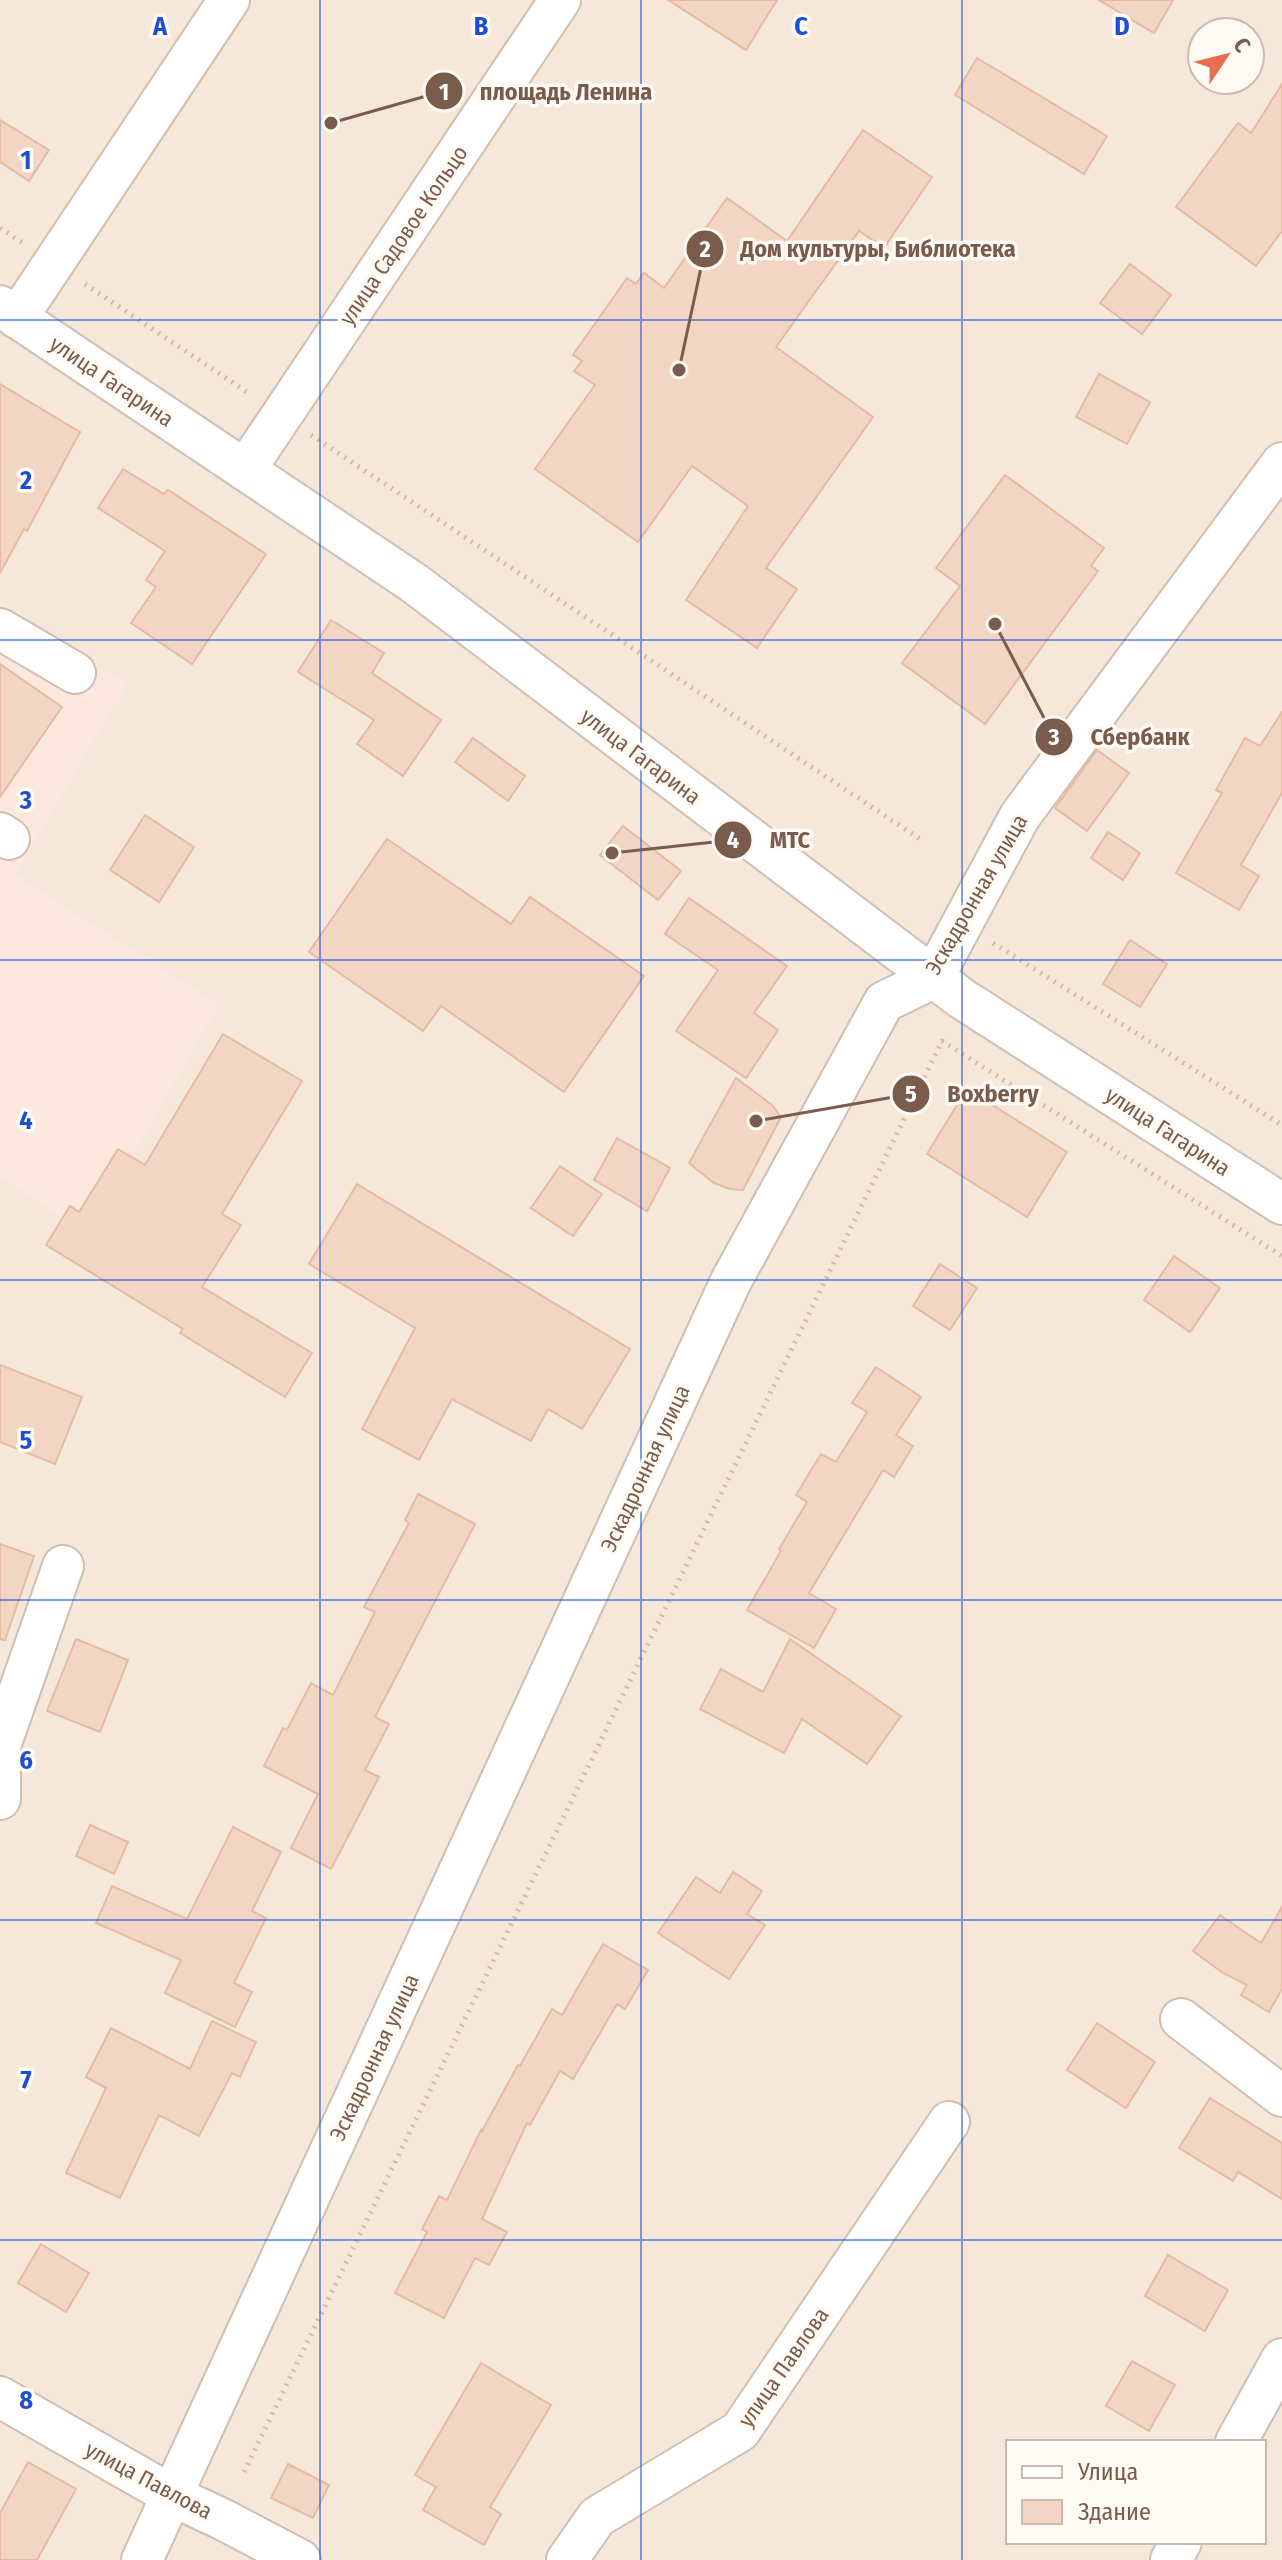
<svg xmlns="http://www.w3.org/2000/svg" width="1282" height="2560" viewBox="0 0 1282 2560" font-family="'Fira Sans Condensed',sans-serif">
<style>
.residential{fill:#f5e8da;fill-rule:evenodd}
.commercial{fill:#fde8e0}
.building{fill:#f3d5c3;stroke:#e6bba3;stroke-width:2}
.lines{fill:none;stroke-linecap:round;stroke-linejoin:round}
.minor-casing{stroke:#d1beb0;stroke-width:44}
.path{stroke:#d9b8a5;stroke-width:5;stroke-dasharray:2 6;stroke-linecap:butt}
.minor{stroke:#fff;stroke-width:40}
.grid{fill:none;stroke:#1d4ed8;stroke-width:2;stroke-opacity:0.55}
.labels{text-anchor:middle;stroke-width:7;stroke-linejoin:round;paint-order:stroke}
.street-label{font-size:22px;fill:#7a5c4d;stroke:#fffaf3}
.grid-label{font-size:26px;text-anchor:middle;font-weight:bold;fill:#1d4ed8;stroke:#fffaf3;stroke-width:7;stroke-linejoin:round;paint-order:stroke}
.leader{fill:none;stroke:#7a5c4d;stroke-width:3}
.callout-dot{fill:#7a5c4d;stroke:#fffaf3;stroke-width:3}
.mark-label{font-size:24px;text-anchor:middle;font-weight:bold;fill:#fff}
.callout-label{font-size:24px;text-anchor:middle;font-weight:bold;fill:#7a5c4d;stroke:#fffaf3;stroke-width:7;stroke-linejoin:round;paint-order:stroke}
</style>
<rect width="100%" height="100%" fill="#fdf6ec"/>
<path class="residential" d="M0,0H1282V2560H0ZM1202,32H1250V80H1202ZM1008,2442H1264V2542H1008Z"/>
<path class="commercial" d="M0,611L127,683L15,875L219,1005L86,1235L0,1175Z"/>
<g class="building">
<path d="M668,0H777L746,50Z"/>
<path d="M1099,0H1173L1154,33Z"/>
<path d="M977,58L1107,136L1084,174L955,95Z"/>
<path d="M1282,84V231L1256,266L1176,207L1238,123L1251,133Z"/>
<path d="M0,120L49,150L29,181L0,162Z"/>
<path d="M863,130L932,177L884,248L859,231L776,347L873,417L766,568L797,589L757,648L686,600L748,506L692,466L638,542L535,469L595,385L574,371L582,361L573,355L627,278L636,284L644,273L664,288L727,198L787,241Z"/>
<path d="M1130,264L1171,295L1142,334L1100,303Z"/>
<path d="M1099,374L1150,402L1127,444L1076,417Z"/>
<path d="M0,384L80,432L27,531L24,529L0,573Z"/>
<path d="M123,469L164,494L168,490L266,554L192,664L131,623L156,587L146,580L165,551L98,508Z"/>
<path d="M1005,475L1104,548L1091,566L1098,571L985,724L902,663L960,586L936,568Z"/>
<path d="M331,620L384,653L372,673L441,720L403,776L357,744L374,720L298,672Z"/>
<path d="M0,664L62,707L0,797Z"/>
<path d="M1282,712V793L1241,865L1259,876L1239,910L1176,873L1222,793L1216,790L1245,738L1260,746Z"/>
<path d="M473,738L525,776L508,801L455,762Z"/>
<path d="M1097,750L1129,773L1087,831L1055,808Z"/>
<path d="M145,815L194,847L159,902L110,870Z"/>
<path d="M623,826L681,871L658,900L600,855Z"/>
<path d="M1108,832L1140,853L1123,880L1091,858Z"/>
<path d="M387,839L511,924L530,897L644,976L564,1092L441,1006L423,1031L309,952Z"/>
<path d="M689,898L787,966L754,1013L778,1030L746,1078L676,1031L718,970L665,934Z"/>
<path d="M1130,940L1167,964L1140,1007L1103,984Z"/>
<path d="M223,1034L302,1081L222,1214L241,1225L202,1287L312,1353L285,1397L180,1333L183,1329L46,1245L70,1206L79,1212L118,1149L145,1165Z"/>
<path d="M736,1078L772,1105L781,1117L743,1190L730,1189L714,1183L689,1163Z"/>
<path d="M967,1089L1067,1152L1027,1217L927,1154Z"/>
<path d="M617,1138L670,1168L647,1211L594,1180Z"/>
<path d="M560,1166L602,1194L573,1236L531,1208Z"/>
<path d="M357,1184L630,1349L582,1429L548,1409L531,1441L452,1399L419,1460L362,1429L415,1328L309,1264Z"/>
<path d="M1174,1256L1220,1288L1190,1332L1144,1300Z"/>
<path d="M940,1264L977,1288L950,1330L913,1306Z"/>
<path d="M0,1365L82,1397L55,1464L0,1442Z"/>
<path d="M876,1367L921,1397L896,1435L913,1446L894,1477L883,1470L809,1593L836,1609L814,1648L747,1610L781,1551L779,1549L807,1502L796,1495L821,1454L836,1462L867,1412L852,1403Z"/>
<path d="M418,1494L475,1524L375,1717L389,1724L365,1770L379,1777L331,1869L291,1848L318,1794L264,1766L283,1728L287,1730L311,1683L333,1695L375,1612L364,1607L409,1523L405,1520Z"/>
<path d="M0,1544L34,1556L5,1640L0,1639Z"/>
<path d="M76,1639L128,1660L100,1732L47,1711Z"/>
<path d="M790,1639L901,1716L867,1764L802,1719L784,1753L700,1709L721,1669L763,1692Z"/>
<path d="M90,1825L128,1842L114,1874L76,1856Z"/>
<path d="M233,1827L281,1852L252,1911L266,1918L234,1983L252,1992L235,2027L165,1993L181,1960L96,1923L112,1886L187,1919Z"/>
<path d="M733,1872L762,1891L747,1914L765,1925L729,1979L658,1933L696,1877L720,1893Z"/>
<path d="M1282,1907V1989L1269,2012L1241,1995L1247,1985L1223,1973L1193,1951L1220,1915L1261,1943Z"/>
<path d="M603,1944L648,1970L625,2009L617,2004L573,2079L560,2071L530,2125L527,2123L482,2219L507,2232L489,2265L475,2258L444,2318L395,2293L427,2232L422,2229L439,2196L447,2200L481,2130L482,2131L518,2065L520,2066L552,2009L562,2015Z"/>
<path d="M212,2021L256,2042L240,2077L232,2073L199,2136L159,2115L120,2198L66,2173L106,2088L86,2077L111,2028L190,2069Z"/>
<path d="M1097,2023L1155,2062L1126,2108L1067,2070Z"/>
<path d="M1210,2098L1282,2143V2199L1238,2172L1233,2181L1179,2148Z"/>
<path d="M41,2244L89,2273L66,2312L18,2283Z"/>
<path d="M1168,2255L1228,2290L1205,2331L1145,2296Z"/>
<path d="M1132,2361L1175,2385L1149,2431L1106,2406Z"/>
<path d="M481,2363L551,2405L490,2507L501,2514L484,2545L423,2510L436,2487L415,2475Z"/>
<path d="M28,2462L76,2489L37,2560H0V2513Z"/>
<path d="M288,2464L329,2485L313,2518L271,2498Z"/>
</g>
<g class="lines">
<defs>
<g id="minor">
<path d="M0,306L414,583L961,998L1282,1204"/>
<path d="M17,318L229,0"/>
<path d="M245,470L560,0"/>
<path d="M0,629L75,673"/>
<path d="M0,833L9,839"/>
<path d="M0,1799V1746L63,1566"/>
<path d="M1181,2019L1282,2096"/>
<path d="M0,2397L173,2496L224,2520L300,2560"/>
<path d="M1236,2442L1282,2359"/>
<path d="M142,2560L731,1281L884,1002L933,978L1020,816L1282,463"/>
<path d="M567,2560L597,2517L740,2431L949,2122"/>
<path d="M1171,2560L1181,2542"/>
</g>
</defs>
<use href="#minor" class="minor-casing"/>
<g class="path">
<path d="M0,228L23,243"/>
<path d="M85,284L250,394"/>
<path d="M311,435L920,839"/>
<path d="M993,943L1282,1125"/>
<path d="M244,2472L942,1041L1282,1256"/>
</g>
<use href="#minor" class="minor"/>
</g>
<path class="grid" d="M320,0V2560M641,0V2560M962,0V2560M0,320H1282M0,640H1282M0,960H1282M0,1280H1282M0,1600H1282M0,1920H1282M0,2240H1282"/>
<g class="labels">
<g class="street-label">
<text transform="translate(403 235) rotate(-56)" y="8">улица Садовое Кольцо</text>
<text transform="translate(112 381) rotate(34)" y="8">улица Гагарина</text>
<text transform="translate(641 756) rotate(37)" y="8">улица Гагарина</text>
<text transform="translate(976 894) rotate(-60)" y="8">Эскадронная улица</text>
<text transform="translate(1168 1131) rotate(33)" y="8">улица Гагарина</text>
<text transform="translate(645 1468) rotate(-65)" y="8">Эскадронная улица</text>
<text transform="translate(374 2057) rotate(-65)" y="8">Эскадронная улица</text>
<text transform="translate(783 2367) rotate(-55)" y="8">улица Павлова</text>
<text transform="translate(149 2480) rotate(28)" y="8">улица Павлова</text>
</g>
</g>
<g class="grid-label">
<text x="160" y="35">A</text>
<text x="481" y="35">B</text>
<text x="801" y="35">C</text>
<text x="1122" y="35">D</text>
<text x="26" y="169">1</text>
<text x="26" y="489">2</text>
<text x="26" y="809">3</text>
<text x="26" y="1129">4</text>
<text x="26" y="1449">5</text>
<text x="26" y="1769">6</text>
<text x="26" y="2089">7</text>
<text x="26" y="2409">8</text>
</g>
<path class="leader" d="M331 123L444 91M679 370L705 249M995 624L1054 737M612 853L733 840M756 1121L911 1094"/>
<g class="callout-dot">
<circle cx="331" cy="123" r="8"/>
<circle cx="679" cy="370" r="8"/>
<circle cx="995" cy="624" r="8"/>
<circle cx="612" cy="853" r="8"/>
<circle cx="756" cy="1121" r="8"/>
<circle cx="444" cy="91" r="20"/>
<circle cx="705" cy="249" r="20"/>
<circle cx="1054" cy="737" r="20"/>
<circle cx="733" cy="840" r="20"/>
<circle cx="911" cy="1094" r="20"/>
</g>
<g class="mark-label">
<text x="444" y="100">1</text>
<text x="705" y="257">2</text>
<text x="1054" y="745">3</text>
<text x="733" y="848">4</text>
<text x="911" y="1102">5</text>
</g>
<g class="callout-label">
<text x="566" y="100">площадь Ленина</text>
<text x="878" y="257">Дом культуры, Библиотека</text>
<text x="1140" y="745">Сбербанк</text>
<text x="790" y="848">МТС</text>
<text x="993" y="1102">Boxberry</text>
</g>
<rect x="1006" y="2440" width="260" height="104" fill="#fffaf3" stroke="#cabbb1" stroke-width="2"/>
<rect x="1022" y="2466" width="40" height="12" fill="#ffffff" stroke="#cabbb1" stroke-width="2"/>
<text x="1078" y="2480" font-size="24" fill="#7a5c4d">Улица</text>
<rect x="1022" y="2500" width="40" height="24" fill="#f3d5c3" stroke="#cabbb1" stroke-width="2"/>
<text x="1078" y="2520" font-size="24" fill="#7a5c4d">Здание</text>
<g transform="translate(1226 56) rotate(55)"><circle r="38" fill="#fffaf3" stroke="#cabbb1" stroke-width="2"/>
<path d="M0-6L14 30L0 20L-14 30Z" fill="#e76f51"/>
<text y="-12" font-size="22" font-weight="bold" text-anchor="middle" fill="#7a5c4d">С</text>
</g>
</svg>
